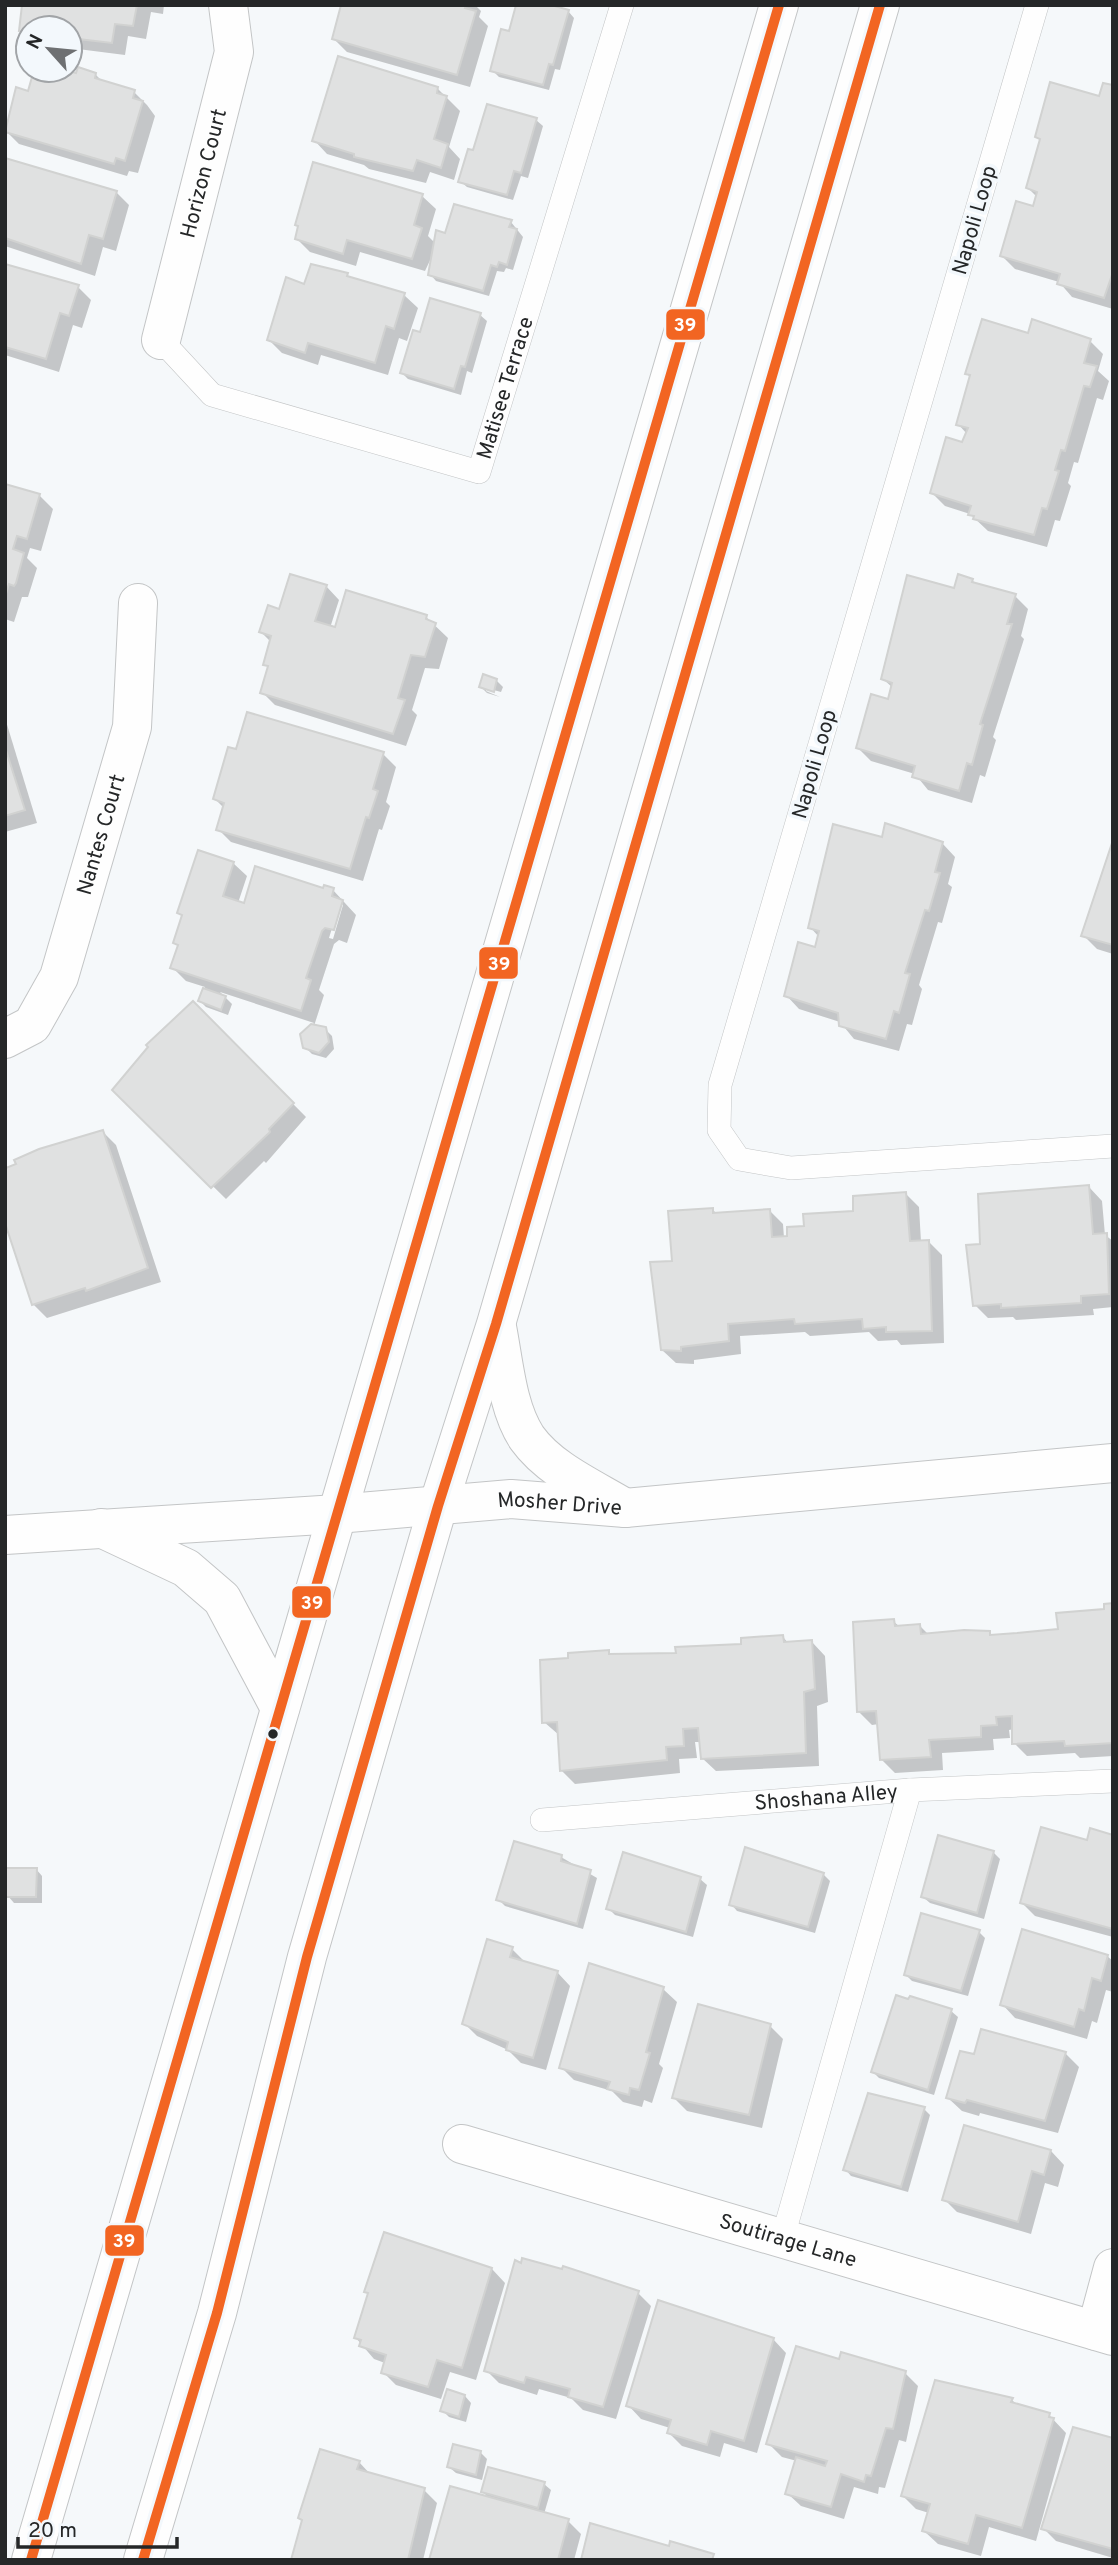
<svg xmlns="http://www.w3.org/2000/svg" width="1118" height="2565" viewBox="0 0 1118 2565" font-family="Overpass,sans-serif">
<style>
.shadow{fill:#0003;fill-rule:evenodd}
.building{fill:#e0e1e1;stroke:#d1d2d1;stroke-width:2}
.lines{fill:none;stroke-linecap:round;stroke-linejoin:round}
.service-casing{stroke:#c3c5c6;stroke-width:24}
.minor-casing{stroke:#c3c5c6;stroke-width:40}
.tertiary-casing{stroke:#c3c5c6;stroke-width:40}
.secondary-casing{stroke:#c3c5c6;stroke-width:40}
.service{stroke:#fefefe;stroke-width:23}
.minor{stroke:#fefefe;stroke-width:38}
.tertiary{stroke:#fefefe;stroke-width:38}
.secondary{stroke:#fefefe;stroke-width:38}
.bus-1-casing{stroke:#f3f8fc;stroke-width:16}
.bus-1{stroke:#f26522;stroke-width:10}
.bus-dot{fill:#252728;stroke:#f3f8fc;stroke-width:2.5}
.labels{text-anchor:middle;stroke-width:7;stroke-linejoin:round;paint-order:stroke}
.street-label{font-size:21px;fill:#252728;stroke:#f3f8fc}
.line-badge{stroke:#f3f8fc;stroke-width:2.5}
.badge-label{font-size:19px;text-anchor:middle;font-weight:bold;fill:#fff}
</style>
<rect width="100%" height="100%" fill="#f5f8fa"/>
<g class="shadow">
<path d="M24,5H164L163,14L151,12L146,39L128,36L125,55L70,48V28H28V38L20,30Z"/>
<path d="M343,5H475L481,11L479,17L488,26L470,87L347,52L333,38Z"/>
<path d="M568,11L574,18L560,70L555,69L549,90L499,77L492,70L511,33Z"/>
<path d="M36,70H58L77,76L95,74L104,83L134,92L147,105L155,116L138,173L129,171L127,176L19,144L6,131L29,93Z"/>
<path d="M1113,87V309L1072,297L1059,282L1015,269L1002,256L1034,208L1037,197L1028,188L1041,141L1037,136L1100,98Z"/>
<path d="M437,88L460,111L449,147L460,159L454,180L430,172L426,183L369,169L364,165L327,154L314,140Z"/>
<path d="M536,120L543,126L528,178L521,176L513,200L467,187L460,181L475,152Z"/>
<path d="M5,160L116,192L129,205L116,251L103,247L95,276L5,246Z"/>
<path d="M422,196L436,209L428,236L435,243L446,235L511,222L523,237L513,270L506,268L504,272L497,271L489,296L436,281L430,274L433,254L425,271L360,252L356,266L310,252L297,239Z"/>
<path d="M5,266L78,287L91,300L82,328L73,325L59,372L5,355Z"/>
<path d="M347,274L351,279L404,295L418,308L407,341L399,338L388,375L321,355L318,365L282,353L269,340L306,286Z"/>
<path d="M480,315L487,321L472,373L467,371L461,395L408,379L402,373L421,335Z"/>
<path d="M1029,335L1090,341L1103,354L1098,371L1109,381L1103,400L1097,398L1078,463L1074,462L1068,483L1071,486L1060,521L1055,520L1047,547L988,531L970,514L945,506L932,493L967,434L958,424L971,378L967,374Z"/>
<path d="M5,485L39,495L53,509L41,551L30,548L27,558L37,568L28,597H22L14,622L5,619Z"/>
<path d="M972,580L977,585L1015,596L1028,609L1021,636L1024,639L993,737L996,740L985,777L980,775L972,803L928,790L915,774L871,761L858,748L889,701L893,688L883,679L956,590Z"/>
<path d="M326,586L339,600L330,628L426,617L448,638L439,669L425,668L412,710L417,715L406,746L275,705L262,692L269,668L264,664L271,642L261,632L280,611Z"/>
<path d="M496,680L503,687L501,692L486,688V691L500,697L487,693L481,687Z"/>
<path d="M5,718L37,823L5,832Z"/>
<path d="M383,754L396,767L386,802L390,806L382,830L379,829L363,881L231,842L218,829L224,808L215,799Z"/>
<path d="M883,839L942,843L955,857L948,884L952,887L942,923L938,922L919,985L922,989L912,1025L907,1024L899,1051L854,1039L840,1022L799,1009L786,995L816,949L819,937L810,927Z"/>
<path d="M1113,844V954L1097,949L1083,935Z"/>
<path d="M233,863L247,876L238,903L245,905L333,890L356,915L347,943L339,940L334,944L319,990L324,995L314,1026L325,1029L332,1036L334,1049L326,1058L312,1054L305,1047L302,1034L314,1023L220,992L232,1004L228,1015L206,1007L200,1001L205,987L186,981L172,967L179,947L175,943L183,916L179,913ZM340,902L343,905L333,939L329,938Z"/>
<path d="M193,1003L306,1117L266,1163L264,1161L226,1199L115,1090Z"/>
<path d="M103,1132L116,1145L161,1282L47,1318L33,1304L5,1217V1165L9,1168Z"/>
<path d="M1089,1187L1102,1201L1105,1235L1113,1241V1307L1093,1309L1094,1315L1016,1320L1013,1317L988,1318L975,1305L982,1245Z"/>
<path d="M906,1194L919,1207L921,1242H929L942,1255L944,1343L901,1345L897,1340L878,1341L869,1332L810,1336L805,1332L740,1336L741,1354L694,1360V1364L676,1363L662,1350L673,1263L713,1210L717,1214L770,1211L783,1224L784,1238Z"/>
<path d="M1113,1605V1756L1080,1758L1075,1753L1027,1756L1014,1743V1729L1009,1730L1010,1738L993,1739L994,1750L942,1753L943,1770L895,1773L881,1759L879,1724L872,1725L859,1712L893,1621L900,1627L920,1626L929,1635L989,1633L993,1636L1060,1631Z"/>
<path d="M783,1637L789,1644L812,1642L825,1656L828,1702L817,1706L819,1766L716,1771L702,1758L701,1742H695L697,1758L679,1759L680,1773L575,1784L562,1771L559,1735L544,1722L570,1660L608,1652L612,1656L677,1655Z"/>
<path d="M1113,1837V1937L1035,1916L1022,1903L1088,1842Z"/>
<path d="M993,1852L1000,1859L984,1919L930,1903L923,1897Z"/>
<path d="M561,1857L597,1878L583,1929L505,1906L498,1899Z"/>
<path d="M36,1869L42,1876V1903H14L8,1896Z"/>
<path d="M823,1874L830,1881L815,1933L737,1911L731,1904Z"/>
<path d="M700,1879L707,1885L693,1937L615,1915L608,1908Z"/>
<path d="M979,1932L985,1938L968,1996L912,1981L905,1974Z"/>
<path d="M512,1949L525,1962L557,1972L570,1986L546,2070L521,2063L508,2050L477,2036L464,2023Z"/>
<path d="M1107,1956L1113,1961V1992L1106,1990L1097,2023L1092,2021L1087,2039L1015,2018L1002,2004Z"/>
<path d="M663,1989L677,2002L659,2064L663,2068L652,2103L644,2100L642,2107L623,2102L612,2091L574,2080L561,2067Z"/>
<path d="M951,2011L958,2017L934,2095L879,2078L873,2072Z"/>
<path d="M770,2026L783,2039L762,2128L687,2111L674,2098Z"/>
<path d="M982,2031L1066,2054L1079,2067L1058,2133L980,2113L979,2116L962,2111L948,2098L975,2056Z"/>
<path d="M924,2109L930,2115L908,2192L851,2176L845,2169Z"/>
<path d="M1051,2151L1064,2165L1058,2187L1045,2183L1031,2234L957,2212L944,2199Z"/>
<path d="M492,2269L505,2283L476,2380L450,2372L441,2399L396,2385L383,2372L385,2363L374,2359L356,2338L369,2295L366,2291Z"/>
<path d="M638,2293L651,2306L616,2419L583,2410L571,2398L539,2389L537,2395L499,2383L486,2370Z"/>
<path d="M773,2339L786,2353L757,2453L724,2443L720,2457L682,2446L669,2433L670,2428L641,2419L628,2405Z"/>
<path d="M841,2361L905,2373L918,2386L906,2442L899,2440L885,2488L879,2487L878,2494L854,2487L844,2519L801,2506L787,2493L797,2461L782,2457L768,2443Z"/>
<path d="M963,2386L1012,2400L1018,2406L1049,2415L1066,2433L1036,2541L989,2527L981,2556L938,2544L924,2531L929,2513L916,2509L903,2496Z"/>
<path d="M465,2396L471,2403L466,2422L449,2417L442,2410Z"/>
<path d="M1113,2440V2558L1056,2541L1043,2528Z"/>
<path d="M480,2452L487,2459L482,2480L456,2473L449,2467Z"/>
<path d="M359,2462L371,2475L424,2490L437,2503L423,2560H293Z"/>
<path d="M544,2484L551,2490L544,2514L568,2521L581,2534L574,2560H431L490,2499L483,2492Z"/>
</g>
<g class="building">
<path d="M22,5H137L133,26L115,24L112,43L70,38V28L19,31Z"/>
<path d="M341,5H466L465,8L476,11L457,75L332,39Z"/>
<path d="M516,5H551L569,10L553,65L549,64L543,85L490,71L501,29L509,31Z"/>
<path d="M338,56L438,87L437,93L447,96L434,139L448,144L441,168L417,160L413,171L354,157V154L312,141Z"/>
<path d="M78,67L96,73L95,78L135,90L133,98L143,101L125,161L116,158L114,164L5,132L16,87L28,91L34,70H64L76,73Z"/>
<path d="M1050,82L1099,96L1103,83L1113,85V272L1104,298L1057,284L1060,274L1000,256L1016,201L1033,206L1037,192L1026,188L1040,139L1035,137Z"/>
<path d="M487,104L537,118L521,173L514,171L507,195L458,182L468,149L473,150Z"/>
<path d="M5,158L117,191L103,239L89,235L81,264L5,238Z"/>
<path d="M313,162L423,194L414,225L422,228L412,259L347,240L343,254L295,239L298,226L295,225Z"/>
<path d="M454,204L512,220L509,227L517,229L507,265L499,262L497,267L491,265L483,291L428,275L436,230L445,233Z"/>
<path d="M5,264L79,285L69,316L60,313L46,359L5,347Z"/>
<path d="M311,264L348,273L347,276L405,293L394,329L386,326L375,363L308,343L305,353L267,340L286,277L304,284Z"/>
<path d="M430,298L481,313L465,367L461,366L454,389L400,373L413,330L420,332Z"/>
<path d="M982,319L1028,333L1032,319L1091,339L1084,363L1097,366L1090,387L1084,386L1065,451L1061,450L1055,470L1059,471L1047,509L1042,508L1034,535L973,519L974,516L968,515L971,506L930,493L946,437L962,442L968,428L956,425L970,375L965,374Z"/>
<path d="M5,484L40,494L27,539L17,536L13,549L24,553L16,583L14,586L9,584L5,597Z"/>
<path d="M290,574L327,585L315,621L335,627L346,590L427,615L426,619L436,623L425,657L411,655L398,698L405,700L393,734L260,693L268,666L263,665L271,636L259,632L268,605L279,609Z"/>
<path d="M958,574L973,579L972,582L1016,594L1007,624H1012L980,724L983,725L972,765L967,763L959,791L912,777L915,766L856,748L871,694L888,699L892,683L881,679L907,575L954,588Z"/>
<path d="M483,674L497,679L494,692L479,687Z"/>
<path d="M247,712L384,752L373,789L378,791L369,818L366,817L350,869L216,830L224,803L213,799L228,747L236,749Z"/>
<path d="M5,747L25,810L5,816Z"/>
<path d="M885,823L943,842L935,872L940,873L929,911L925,910L905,973L910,974L899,1013L894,1011L886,1039L839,1026L838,1013L784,996L798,942L815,947L819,931L808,928L833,824L882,837Z"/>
<path d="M1113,840V945L1081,936Z"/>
<path d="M198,850L234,862L223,896L244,903L255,866L323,888L324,885L334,888L332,896L343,900L334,930L325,928L322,931L306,978L311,980L301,1011L170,968L178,945L173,943L182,915L177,913Z"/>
<path d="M203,988L226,996L221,1010L198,1001Z"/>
<path d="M193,1001L294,1103L269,1129L270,1132L211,1188L112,1090L148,1047L146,1045Z"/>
<path d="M311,1024L326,1027L329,1042L319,1053L303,1048L300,1034Z"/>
<path d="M103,1130L148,1268L86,1291L85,1288L32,1305L5,1223V1165L6,1168L16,1164L14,1160L39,1149Z"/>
<path d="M1089,1185L1093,1234L1107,1233L1109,1294L1081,1296V1303L1001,1308V1304L973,1306L966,1245L980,1244L978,1194Z"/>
<path d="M906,1192L910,1241L929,1240L932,1331L886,1332V1327L863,1329L862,1319L795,1324L794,1319L728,1324L729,1341L681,1347V1351L661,1350L650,1262L672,1261L668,1211L713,1208V1213L770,1209L772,1237L787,1236V1227L804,1226L803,1214L853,1211V1196Z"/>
<path d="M1113,1603V1743L1065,1746L1064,1741L1012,1744V1716L996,1717L997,1725L981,1726V1737L929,1740L931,1757L880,1760L876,1711L857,1712L853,1622L894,1619L895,1626L920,1624L921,1634L964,1630L990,1631V1635L1017,1633L1058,1629L1056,1613L1104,1609V1604Z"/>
<path d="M783,1635L784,1642L812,1640L815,1689L804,1692L806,1753L701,1759L698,1728L683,1729L684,1746L666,1747L667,1760L560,1771L557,1722L542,1723L540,1660L568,1658V1653L609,1650V1654L676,1653L675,1647L741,1644V1638Z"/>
<path d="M1041,1827L1087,1840L1090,1828L1113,1835V1929L1020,1903Z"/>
<path d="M938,1835L994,1851L977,1913L921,1897Z"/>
<path d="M514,1841L562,1855L561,1861L591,1870L577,1924L496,1900Z"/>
<path d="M745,1847L824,1873L808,1927L729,1905Z"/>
<path d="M623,1852L701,1877L686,1932L606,1909Z"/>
<path d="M6,1868H37L36,1897H6Z"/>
<path d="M921,1913L980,1930L961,1991L904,1975Z"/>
<path d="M1022,1929L1108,1955L1101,1981L1092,1978L1084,2011L1079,2009L1074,2027L1000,2005Z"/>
<path d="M487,1939L513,1947L510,1957L558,1971L533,2058L506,2050L508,2042L462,2024Z"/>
<path d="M589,1963L664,1987L646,2052L650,2053L639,2090L630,2088L629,2095L607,2089L610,2082L559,2068Z"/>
<path d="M896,1995L908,1999L910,1996L952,2009L928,2090L871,2072Z"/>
<path d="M698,2004L771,2024L749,2115L672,2098Z"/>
<path d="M981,2029L1066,2052L1045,2121L967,2100L965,2103L946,2098L960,2051L974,2054Z"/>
<path d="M868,2093L925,2107L901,2187L843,2170Z"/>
<path d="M964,2125L1051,2150L1044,2175L1032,2171L1018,2222L942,2200Z"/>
<path d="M384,2232L492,2268L462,2368L437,2360L428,2387L381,2373L386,2355L359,2346L361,2340L354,2338L368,2293L364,2292Z"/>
<path d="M522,2258L562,2269L563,2266L639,2291L603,2407L568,2397L570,2389L526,2377L524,2383L484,2371L515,2260L521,2263Z"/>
<path d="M658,2300L774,2338L744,2441L711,2431L707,2445L667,2433L671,2420L626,2406Z"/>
<path d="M796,2346L839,2359L841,2352L906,2371L893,2429L886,2428L871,2476L866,2475L864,2482L841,2474L831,2507L785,2494L796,2457L825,2466L827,2461L766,2444Z"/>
<path d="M935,2380L1013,2398L1011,2402L1050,2413L1049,2417L1054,2418L1022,2528L976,2515L968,2544L922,2531L930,2504L901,2496Z"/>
<path d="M447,2389L465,2395L459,2417L440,2411Z"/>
<path d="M1073,2427L1113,2438V2549L1041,2529Z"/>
<path d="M453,2444L481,2451L476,2475L447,2467Z"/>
<path d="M320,2449L360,2461L357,2469L425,2488L408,2560H291L302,2520L298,2518Z"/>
<path d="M488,2467L545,2482L538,2508L481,2492Z"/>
<path d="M450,2486L569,2519L558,2560H429Z"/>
<path d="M590,2523L669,2546L670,2541L714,2554L712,2560H581Z"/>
</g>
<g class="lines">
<defs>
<g id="service">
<path d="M1037,5L720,1085L719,1130L739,1159L791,1168L1113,1146"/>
<path id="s1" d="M161,340L212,395L479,472L622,5"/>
<path id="s2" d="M542,1820L910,1790L1113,1781"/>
<path d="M782,2240L910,1790"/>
</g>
<g id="minor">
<path id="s3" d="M161,340L234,52L228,5"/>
<path id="s4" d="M5,1039L32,1025L59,977L132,727L138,603"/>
<path id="s5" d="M462,2144L1113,2336"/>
<path d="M1096,2331L1113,2268"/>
</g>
<g id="tertiary">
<path id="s6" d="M5,1535L337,1514L511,1499L625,1508L1113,1463"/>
</g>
<g id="secondary">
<path d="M497,1327C504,1362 507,1408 527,1438C550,1470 592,1488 625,1508"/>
<path d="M101,1528L186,1568L222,1599L280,1708"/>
<path d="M31,2560L779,5"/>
<path d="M143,2560L217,2313L307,1957L438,1506L496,1324L880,5"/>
</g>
</defs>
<use href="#service" class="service-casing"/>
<use href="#minor" class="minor-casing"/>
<use href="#tertiary" class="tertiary-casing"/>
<use href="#secondary" class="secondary-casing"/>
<use href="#service" class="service"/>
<use href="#minor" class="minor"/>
<use href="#tertiary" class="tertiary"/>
<use href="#secondary" class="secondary"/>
<defs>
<g id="bus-1">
<path d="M31,2560L779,5"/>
<path d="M143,2560L217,2313L307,1957L438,1506L496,1324L880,5"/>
</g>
</defs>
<use href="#bus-1" class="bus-1-casing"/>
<use href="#bus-1" class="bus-1"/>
</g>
<circle class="bus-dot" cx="273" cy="1734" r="6"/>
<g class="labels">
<g class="street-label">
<text dy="7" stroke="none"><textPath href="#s3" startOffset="172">Horizon Court</textPath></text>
<text transform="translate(974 220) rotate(-74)" y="7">Napoli Loop</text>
<text dy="7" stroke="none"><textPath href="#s1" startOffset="441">Matisee Terrace</textPath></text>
<text transform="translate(814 764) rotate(-74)" y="7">Napoli Loop</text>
<text dy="7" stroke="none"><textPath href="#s4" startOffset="234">Nantes Court</textPath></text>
<text dy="7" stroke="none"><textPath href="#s6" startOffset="556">Mosher Drive</textPath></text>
<text dy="7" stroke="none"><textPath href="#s2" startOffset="285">Shoshana Alley</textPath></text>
<text dy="7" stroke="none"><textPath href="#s5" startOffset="340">Soutirage Lane</textPath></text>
</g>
</g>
<g class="line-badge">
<rect x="665" y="308" width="41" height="33" rx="7" fill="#f26522"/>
<rect x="478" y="946" width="41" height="34" rx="7" fill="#f26522"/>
<rect x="291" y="1585" width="41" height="34" rx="7" fill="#f26522"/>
<rect x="104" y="2224" width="41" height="33" rx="7" fill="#f26522"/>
</g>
<g class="badge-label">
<text x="685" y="331">39</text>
<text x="499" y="970">39</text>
<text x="312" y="1609">39</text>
<text x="124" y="2247">39</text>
</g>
<rect width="1118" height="2565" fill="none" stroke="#252728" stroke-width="14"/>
<g transform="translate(49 49) rotate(297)"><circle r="33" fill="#f3f8fc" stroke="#a1a4a7" stroke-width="2"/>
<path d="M0-5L12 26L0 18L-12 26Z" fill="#6e7072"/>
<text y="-10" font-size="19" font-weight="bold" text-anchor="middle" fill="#252728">N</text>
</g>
<path d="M18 2537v10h159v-10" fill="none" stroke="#252728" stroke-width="3.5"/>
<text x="28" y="2537" font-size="21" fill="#252728" stroke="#f3f8fc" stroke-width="5" paint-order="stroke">20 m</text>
</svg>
